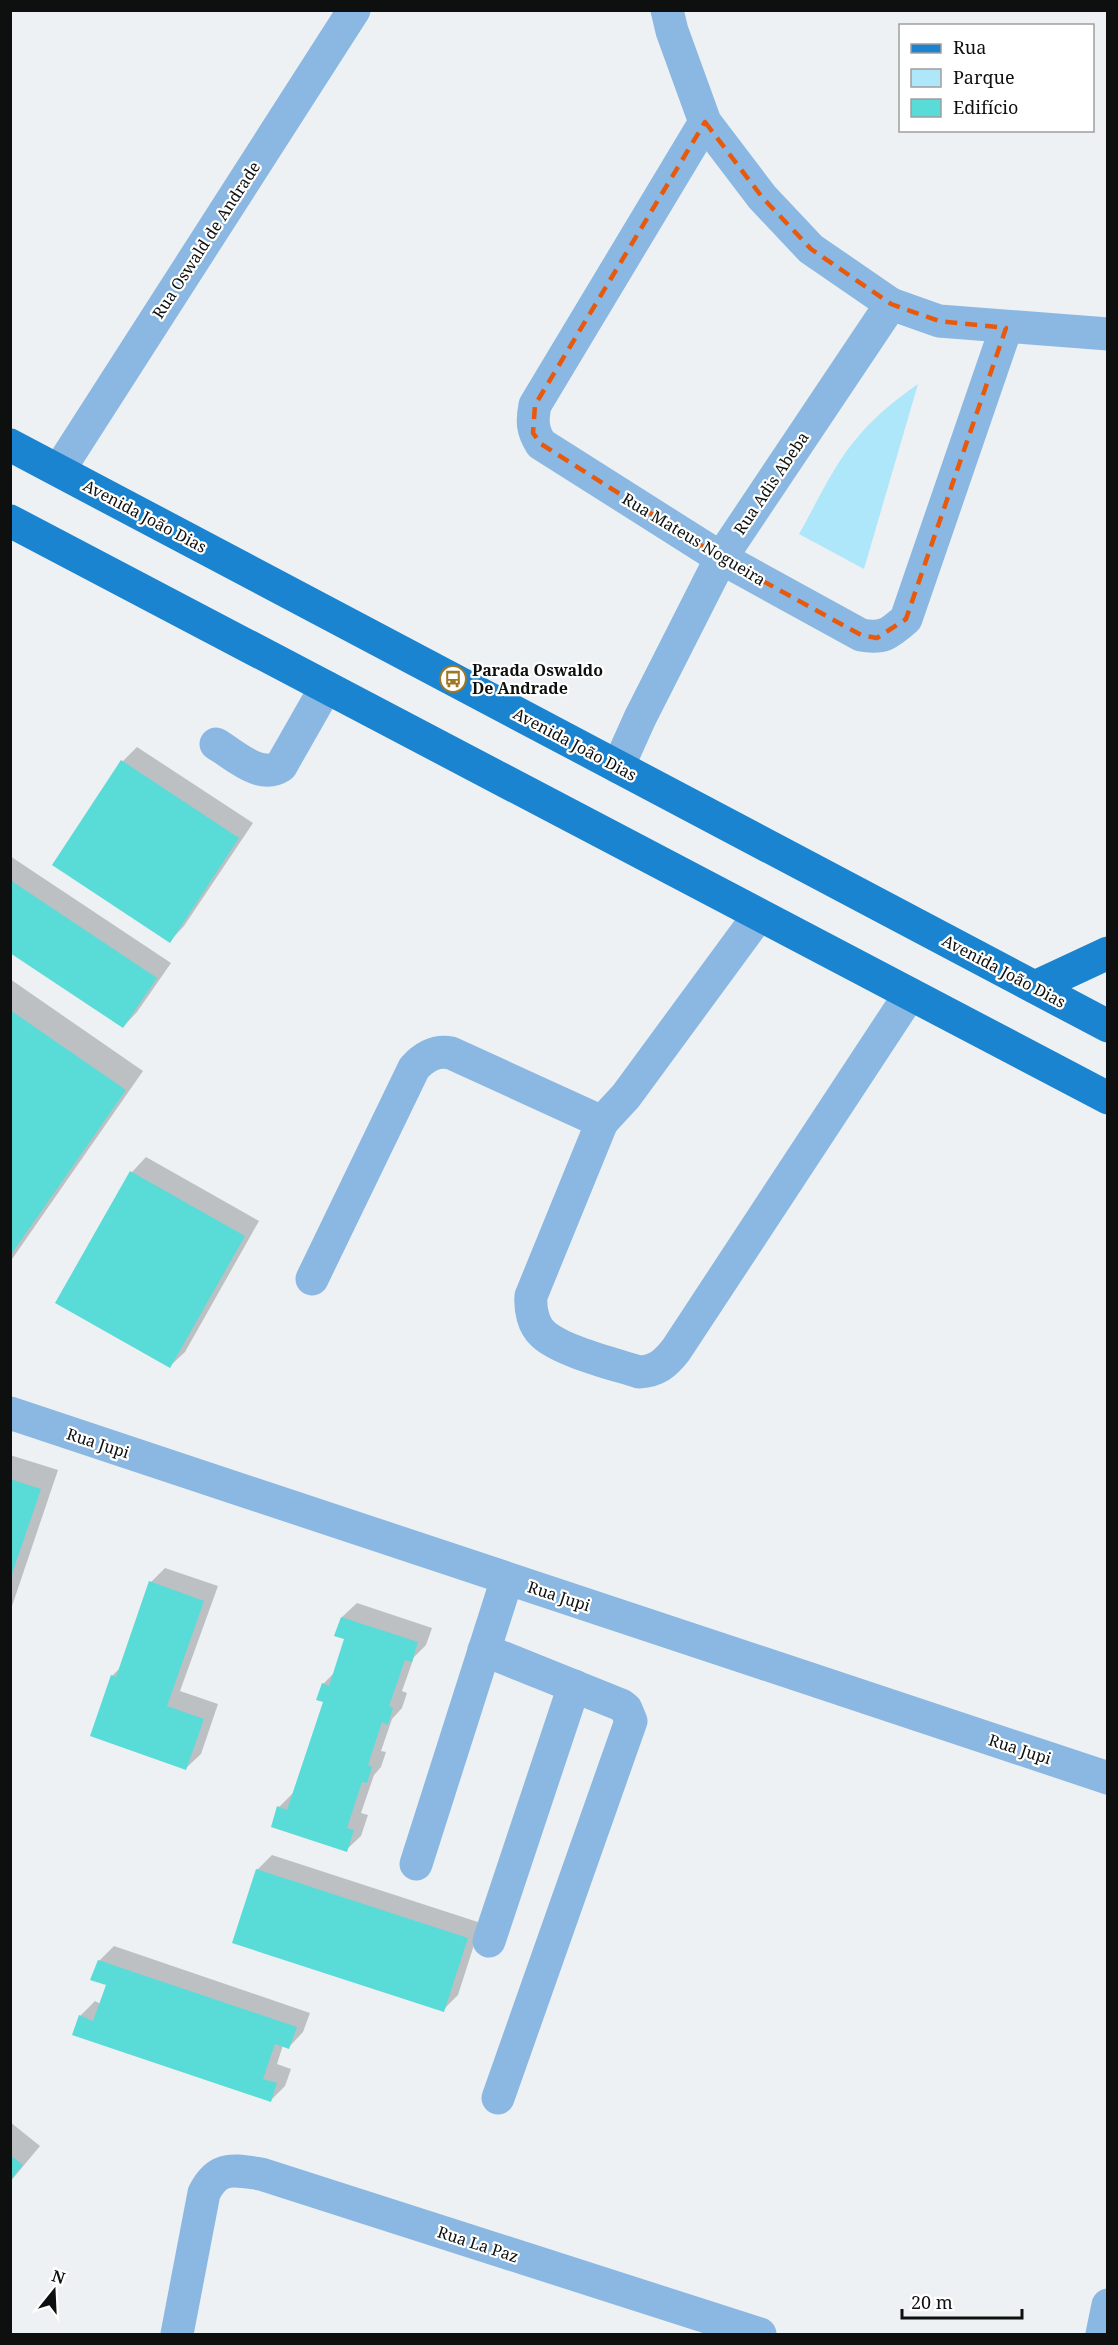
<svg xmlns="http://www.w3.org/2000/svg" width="1118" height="2345" viewBox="0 0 1118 2345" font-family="'Noto Serif',serif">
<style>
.green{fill:#aee7f9}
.shadow{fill:#0003}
.building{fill:#59dbd8}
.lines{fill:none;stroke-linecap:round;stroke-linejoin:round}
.minor{stroke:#8ab8e2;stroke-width:33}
.major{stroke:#1a84d1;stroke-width:33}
.marked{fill:none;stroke:#e8590c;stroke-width:4.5;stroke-dasharray:12 8;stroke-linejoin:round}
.labels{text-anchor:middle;stroke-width:4.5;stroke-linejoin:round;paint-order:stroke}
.street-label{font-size:16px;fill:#0e1010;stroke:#fff}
.poi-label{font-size:16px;font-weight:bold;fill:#0e1010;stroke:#fff;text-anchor:start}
</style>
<rect width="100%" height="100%" fill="#edf1f3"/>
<path class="green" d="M918,384L864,569L799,534C818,501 835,461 862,432C878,414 898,398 918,384Z"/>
<g class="shadow">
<path d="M137,747L253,823L184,926L170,941L123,761Z"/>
<path d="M10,856L171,963L137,1012L123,1027L10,951Z"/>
<path d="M10,979L143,1071L10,1262Z"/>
<path d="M146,1157L259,1221L185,1352L170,1366L132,1172Z"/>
<path d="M10,1455L58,1470L10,1612Z"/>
<path d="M165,1568L218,1586L180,1691L218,1704L201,1754L186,1768L112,1676L121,1667L151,1582Z"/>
<path d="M357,1603L432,1628L426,1645L414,1657L402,1691L407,1693L402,1708L392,1719L381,1751L386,1752L381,1767L374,1775L361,1813L368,1815L361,1836L346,1850L279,1807L293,1793L325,1701L323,1684L335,1672L346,1638L336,1635L342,1617Z"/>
<path d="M272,1855L481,1923L458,1995L443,2010L257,1870Z"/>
<path d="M114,1946L310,2013L303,2032L289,2047L283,2045L277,2064L291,2069L285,2086L271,2100L80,2016L95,2001L101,2004L108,1984L99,1961Z"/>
<path d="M10,2122L40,2146L10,2182Z"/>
</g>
<g class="building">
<path d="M121,760L239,838L170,943L52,865Z"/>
<path d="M10,880L157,978L123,1028L10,953Z"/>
<path d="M10,1010L126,1090L10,1256Z"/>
<path d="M130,1171L245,1236L170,1368L55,1303Z"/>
<path d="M10,1479L41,1489L11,1577H10Z"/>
<path d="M149,1581L204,1601L167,1706L204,1719L186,1770L90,1736L111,1675L116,1677Z"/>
<path d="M341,1617L418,1642L412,1662L405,1660L389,1706L393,1708L388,1725L382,1722L368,1765L372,1767L367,1783L362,1782L347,1828L354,1830L347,1852L271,1827L277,1806L287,1810L323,1702L316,1700L322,1683L329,1686L344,1639L334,1636Z"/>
<path d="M256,1869L468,1938L444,2012L232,1943Z"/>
<path d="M98,1960L297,2027L289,2049L275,2044L263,2079L277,2083L271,2102L72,2035L79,2015L93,2021L106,1985L90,1980Z"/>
<path d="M10,2155L23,2165L10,2180Z"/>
</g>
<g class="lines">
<g class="minor">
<path d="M667,10L672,31L705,122L762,197L811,249L891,304L939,321L1108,334"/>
<path d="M705,122L535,405C532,421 532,430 541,444L721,558L861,635C883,639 889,634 906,619L1006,328"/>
<path d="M59,470L354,10"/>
<path d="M216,744C235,755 260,780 281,766L326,687"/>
<path d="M618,767L640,718L721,558L891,304"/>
<path d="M602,1122L531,1296C530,1309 533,1325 543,1334C561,1351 614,1364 639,1372C657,1371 665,1364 676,1350L910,994"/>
<path d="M312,1279L414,1068C424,1057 435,1050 451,1053L602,1122L626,1096L759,915"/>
<path d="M10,1413L1108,1778"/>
<path d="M484,1650L621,1705L626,1709L631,1721L498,2098"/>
<path d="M416,1864L507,1579"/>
<path d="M489,1941L574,1686"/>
<path d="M177,2334L204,2193C218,2165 233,2170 261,2174L760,2334"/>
<path d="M1102,2334L1108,2305"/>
</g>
<g class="major">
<path d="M10,445L1108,1026"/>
<path d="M10,521L1108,1098"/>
<path d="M1035,987L1108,953"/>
</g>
</g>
<path class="marked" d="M705,122L762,197L811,249L891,304L939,321L1006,328L906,619L877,638L861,635L721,558L541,444L533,433L535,405Z"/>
<defs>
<symbol id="bus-ring" viewBox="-11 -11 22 22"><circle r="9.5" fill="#fff" stroke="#9e7825" stroke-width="1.5"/><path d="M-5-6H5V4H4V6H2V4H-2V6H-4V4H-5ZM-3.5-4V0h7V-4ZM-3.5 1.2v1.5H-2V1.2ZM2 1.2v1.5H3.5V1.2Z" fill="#9e7825"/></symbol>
</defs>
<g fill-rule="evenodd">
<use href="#bus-ring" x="438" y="664" width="30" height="30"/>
</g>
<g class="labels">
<g class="street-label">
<text transform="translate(206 240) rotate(-57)" y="6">Rua Oswald de Andrade</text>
<text transform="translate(771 483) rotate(-56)" y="6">Rua Adis Abeba</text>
<text transform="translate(145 516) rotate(28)" y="6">Avenida João Dias</text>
<text transform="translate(694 539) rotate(31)" y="6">Rua Mateus Nogueira</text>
<text transform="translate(575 744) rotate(28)" y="6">Avenida João Dias</text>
<text transform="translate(1004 971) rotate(28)" y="6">Avenida João Dias</text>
<text transform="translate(98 1443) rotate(18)" y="6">Rua Jupi</text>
<text transform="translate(559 1596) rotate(18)" y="6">Rua Jupi</text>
<text transform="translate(1020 1749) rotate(18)" y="6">Rua Jupi</text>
<text transform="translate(478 2244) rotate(18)" y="6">Rua La Paz</text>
</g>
<g class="poi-label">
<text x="472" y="676">Parada Oswaldo<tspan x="472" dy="18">De Andrade</tspan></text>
</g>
</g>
<rect width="1118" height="2345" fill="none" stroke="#0e1010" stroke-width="24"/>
<rect x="899" y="24" width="195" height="108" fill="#ffffff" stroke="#9f9f9f" stroke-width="1.5"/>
<rect x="911" y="44" width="30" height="9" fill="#1a84d1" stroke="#9f9f9f" stroke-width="1.5"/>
<text x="953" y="54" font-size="18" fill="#0e1010">Rua</text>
<rect x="911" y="69" width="30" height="18" fill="#aee7f9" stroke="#9f9f9f" stroke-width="1.5"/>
<text x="953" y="84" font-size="18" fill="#0e1010">Parque</text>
<rect x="911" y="99" width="30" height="18" fill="#59dbd8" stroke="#9f9f9f" stroke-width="1.5"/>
<text x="953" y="114" font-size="18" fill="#0e1010">Edifício</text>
<g transform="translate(54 2291) rotate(18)" stroke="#ffffff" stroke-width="4.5" paint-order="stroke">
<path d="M0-4.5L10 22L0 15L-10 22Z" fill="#0e1010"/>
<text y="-9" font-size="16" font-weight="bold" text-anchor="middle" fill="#0e1010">N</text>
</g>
<path d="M902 2309v9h120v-9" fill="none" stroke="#0e1010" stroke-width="3"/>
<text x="911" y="2309" font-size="18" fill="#0e1010" stroke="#ffffff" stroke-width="4.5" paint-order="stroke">20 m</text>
</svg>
